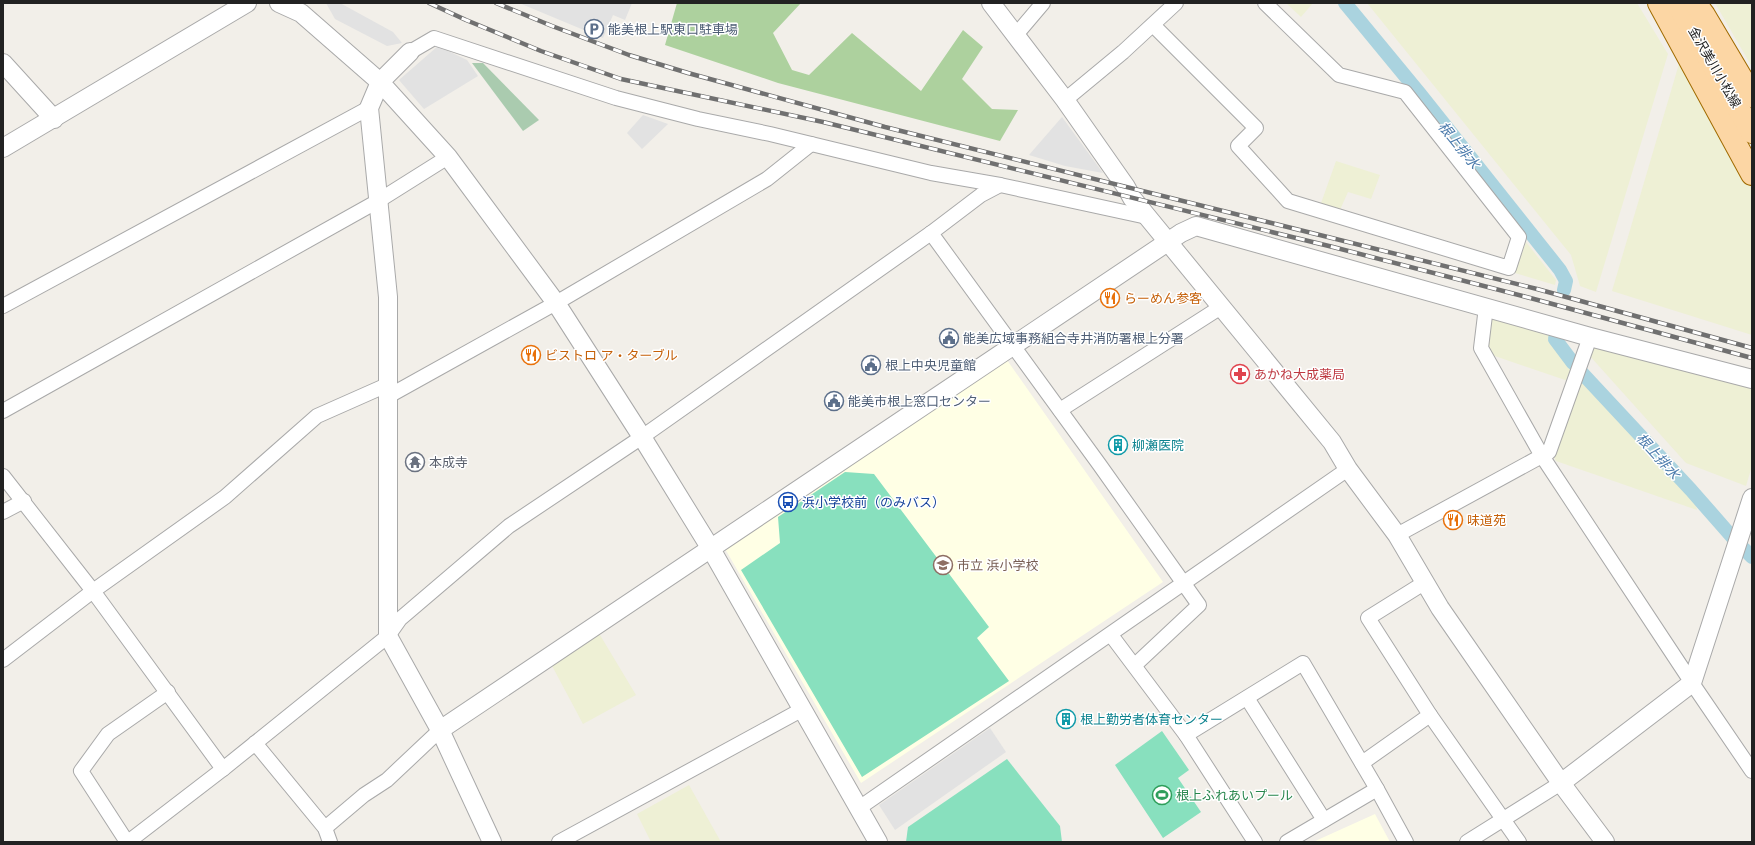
<svg xmlns="http://www.w3.org/2000/svg" width="1755" height="845" viewBox="0 0 1755 845" font-family="'DM Sans','Noto Sans JP',sans-serif">
<style>
.education{fill:#ffffe5}
.farmland{fill:#eef0d5}
.forest{fill:#add19e}
.cemetery{fill:#aacbaf}
.pitch{fill:#88e0be}
.parking{fill:#e2e2e2}
.lines{fill:none;stroke-linecap:round;stroke-linejoin:round}
.canal{stroke:#aad3df;stroke-width:14}
.minor-casing{stroke:#a9a9a9;stroke-width:16}
.tertiary-casing{stroke:#a9a9a9;stroke-width:20}
.primary-casing{stroke:#a06b00;stroke-width:24}
.minor{stroke:#fff;stroke-width:14}
.tertiary{stroke:#fff;stroke-width:18}
.primary{stroke:#fcd6a4;stroke-width:22}
.rail-casing{stroke:#707070;stroke-width:4.5}
.rail{stroke:#fff;stroke-width:3;stroke-dasharray:9;stroke-linecap:butt}
.labels{text-anchor:middle;stroke-width:3;stroke-linejoin:round;paint-order:stroke}
.service-label{font-size:13px;fill:#4e5e75;stroke:#fff;text-anchor:start}
.street-label{font-size:13px;fill:#222;stroke:#fff}
.food-label{font-size:13px;fill:#c56008;stroke:#fff;text-anchor:start}
.health-label{font-size:13px;fill:#be3a42;stroke:#fff;text-anchor:start}
.culture-label{font-size:13px;fill:#0d838f;stroke:#fff;text-anchor:start}
.worship-label{font-size:13px;fill:#5b616d;stroke:#fff;text-anchor:start}
.transit-label{font-size:13px;fill:#164399;stroke:#fff;text-anchor:start}
.education-label{font-size:13px;fill:#785e54;stroke:#fff;text-anchor:start}
.leisure-label{font-size:13px;fill:#27864d;stroke:#fff;text-anchor:start}
.water-label{font-size:14px;font-style:italic;fill:#4a7aab;stroke:#fff}
</style>
<rect width="100%" height="100%" fill="#f2efe9"/>
<g class="education">
<path d="M1007,360L1163,582L861,783L724,547Z"/>
<path d="M1375,814L1390,842H1313Z"/>
</g>
<g class="farmland">
<path d="M1286,3H1313L1301,17Z"/>
<path d="M1367,3H1637L1668,54L1596,292L1580,286L1571,255Z"/>
<path d="M1715,3H1752V67Z"/>
<path d="M1681,57L1752,186V335L1612,291Z"/>
<path d="M1336,161L1380,175L1371,199L1348,192L1339,212L1320,206Z"/>
<path d="M1526,242L1556,280L1555,285L1515,273Z"/>
<path d="M1489,318L1550,331L1553,343L1571,371L1568,381L1489,354Z"/>
<path d="M1595,343L1752,385V466L1746,486L1686,463L1589,355Z"/>
<path d="M1582,377L1695,502L1697,510L1556,461L1553,456Z"/>
<path d="M597,630L636,695L583,724L550,662Z"/>
<path d="M689,785L721,842H651L637,814Z"/>
</g>
<path class="forest" d="M677,3L740,4L801,3L773,33L792,70L809,75L852,33L921,91L963,30L983,47L962,79L992,109L1018,110L1000,141L778,83L665,45Z"/>
<path class="cemetery" d="M472,63H483L539,120L523,131Z"/>
<g class="pitch">
<path d="M845,472L874,474L989,627L977,638L1009,681L862,777L741,570L780,543L778,517Z"/>
<path d="M1162,731L1189,770L1178,778L1201,812L1163,838L1115,765Z"/>
<path d="M1007,759L1060,826L1062,842H906L908,827Z"/>
</g>
<g class="parking">
<path d="M326,3H340L393,32L402,43L387,46L335,19Z"/>
<path d="M519,3H632L625,20L613,15L603,38Z"/>
<path d="M438,46L467,60L478,76L424,109L399,80Z"/>
<path d="M643,115L668,124L642,149L627,133Z"/>
<path d="M1062,117L1103,173L1065,166L1029,155Z"/>
<path d="M990,728L1006,752L895,830L879,805Z"/>
</g>
<g class="lines">
<g class="canal">
<path d="M1345,3L1420,94L1560,270L1566,281L1564,290"/>
<path d="M1556,334L1555,339L1573,363"/>
<path d="M1582,373L1691,490L1733,538"/>
<path d="M1744,549L1752,557"/>
</g>
<defs>
<g id="minor">
<path d="M1153,25L1256,128L1238,146L1288,201L1509,268L1519,237L1405,92L1339,75L1265,3"/>
<path d="M1015,36L1043,3"/>
<path d="M410,52L434,38L616,98L698,119L770,134L931,173L1000,185L1147,217"/>
<path d="M1065,100L1123,52L1176,3"/>
<path d="M931,233L1099,464L1199,605L1135,665"/>
<path d="M3,306L369,108"/>
<path d="M1486,307L1481,348L1542,456L1692,683L1752,771"/>
<path d="M387,397L556,303L767,179L811,144"/>
<path d="M1060,410L1221,307"/>
<path d="M3,411L378,201L448,157"/>
<path d="M3,476L93,591L223,769"/>
<path d="M3,512L24,501"/>
<path d="M1397,535L1549,452L1590,337"/>
<path d="M1111,635L1186,735L1255,842"/>
<path d="M3,660L93,591L225,497L317,416L387,385"/>
<path d="M1247,698L1324,820"/>
<path d="M1430,715L1519,842"/>
<path d="M1186,735L1303,663L1377,789"/>
<path d="M255,743L325,828L330,842"/>
<path d="M1362,763L1430,715L1368,618L1424,583"/>
<path d="M859,808L1348,469"/>
<path d="M325,828L364,795L387,780L440,730"/>
<path d="M127,842L81,771L108,734L168,692"/>
<path d="M128,842L223,769L388,636L400,619L509,526L642,437L931,233L981,195L1000,185"/>
<path d="M559,842L803,709"/>
<path d="M1287,842L1377,789L1406,842"/>
<path d="M1467,842L1561,783"/>
</g>
<g id="tertiary">
<path d="M279,3L301,13L380,82L369,108L388,297V636L440,730L492,842"/>
<path d="M991,3L1065,100L1126,187L1132,198L1332,442L1348,469L1397,535L1440,608L1561,783L1605,842"/>
<path d="M410,52L380,82L448,157L556,303L642,437L711,549L878,842"/>
<path d="M3,63L54,119"/>
<path d="M3,148L247,3"/>
<path d="M440,730L1181,233L1196,226L1590,337L1752,379"/>
<path d="M1561,783L1692,683L1752,498"/>
</g>
<g id="primary">
<path d="M1659,3L1752,174"/>
<path d="M1677,3L1752,132"/>
<path d="M1695,3L1704,15L1752,96"/>
</g>
</defs>
<use href="#minor" class="minor-casing"/>
<use href="#tertiary" class="tertiary-casing"/>
<use href="#primary" class="primary-casing"/>
<use href="#minor" class="minor"/>
<use href="#tertiary" class="tertiary"/>
<use href="#primary" class="primary"/>
<defs>
<g id="rail">
<path d="M429,3L466,20L541,51L621,79L823,122L1333,247L1534,299L1752,358"/>
<path d="M496,3L552,26L629,55L688,73L885,127L1537,289L1752,348"/>
</g>
</defs>
<use href="#rail" class="rail-casing"/>
<use href="#rail" class="rail"/>
</g>
<defs>
<symbol id="parking-ring" viewBox="-11 -11 22 22"><circle r="9.5" fill="#fff" stroke="#5c6f8a" stroke-width="1.5"/><path d="M-3.5-5.5H1a3.5 3.5 0 0 1 0 7H-1V5.5H-3.5ZM-1-3.4V-.6H.8a1.4 1.4 0 0 0 0-2.8Z" fill="#5c6f8a"/></symbol>
<symbol id="restaurant-ring" viewBox="-11 -11 22 22"><circle r="9.5" fill="#fff" stroke="#e8710a" stroke-width="1.5"/><path d="M-5-6h1v4h1v-4h1v4h1v-4h1v5L-1.5 .5V6h-2V.5L-5-1ZM5-6V6H3V1.5H1.5Q1.5-4 5-6Z" fill="#e8710a"/></symbol>
<symbol id="civic-ring" viewBox="-11 -11 22 22"><circle r="9.5" fill="#fff" stroke="#5c6f8a" stroke-width="1.5"/><path d="M-.6-6.5H3V-4.5H.6V-3L4-1V1h2V6H-6V1h2V-1L-.6-3ZM-1.2 2.5V6h2.4V2.5Z" fill="#5c6f8a"/></symbol>
<symbol id="pharmacy-ring" viewBox="-11 -11 22 22"><circle r="9.5" fill="#fff" stroke="#e0444e" stroke-width="1.5"/><path d="M-2-6h4v4h4v4h-4v4h-4v-4h-4v-4h4Z" fill="#e0444e"/></symbol>
<symbol id="building-ring" viewBox="-11 -11 22 22"><circle r="9.5" fill="#fff" stroke="#0f9aa8" stroke-width="1.5"/><path d="M-4-6H4V6H1V3H-1V6H-4ZM-2.5-4.3h1.7v1.8h-1.7ZM.8-4.3h1.7v1.8H.8ZM-2.5-1h1.7V.8h-1.7ZM.8-1h1.7V.8H.8Z" fill="#0f9aa8"/></symbol>
<symbol id="temple-ring" viewBox="-11 -11 22 22"><circle r="9.5" fill="#fff" stroke="#6b7280" stroke-width="1.5"/><path d="M0-6L5-2H3V0L6.5 2.5H4V6H1.5V3h-3V6H-4V2.5H-6.5L-3 0V-2H-5Z" fill="#6b7280"/></symbol>
<symbol id="bus-ring" viewBox="-11 -11 22 22"><circle r="9.5" fill="#fff" stroke="#1a4fb4" stroke-width="1.5"/><path d="M-5-6H5V4H4V6H2V4H-2V6H-4V4H-5ZM-3.5-4V0h7V-4ZM-3.5 1.2v1.5H-2V1.2ZM2 1.2v1.5H3.5V1.2Z" fill="#1a4fb4"/></symbol>
<symbol id="school-ring" viewBox="-11 -11 22 22"><circle r="9.5" fill="#fff" stroke="#8d6e63" stroke-width="1.5"/><path d="M0-5L7-2L0 1L-7-2ZM-4 1L0 2.5L4 1V4Q0 6-4 4Z" fill="#8d6e63"/></symbol>
<symbol id="stadium-ring" viewBox="-11 -11 22 22"><circle r="9.5" fill="#fff" stroke="#2e9e5b" stroke-width="1.5"/><path d="M0-5a6.5 5 0 1 0 0 10a6.5 5 0 1 0 0-10ZM-3.5-1.8h7v3.6h-7Z" fill="#2e9e5b"/></symbol>
</defs>
<g fill-rule="evenodd">
<use href="#parking-ring" x="583" y="18" width="22" height="22"/>
<use href="#restaurant-ring" x="1099" y="287" width="22" height="22"/>
<use href="#civic-ring" x="938" y="327" width="22" height="22"/>
<use href="#restaurant-ring" x="520" y="344" width="22" height="22"/>
<use href="#civic-ring" x="860" y="354" width="22" height="22"/>
<use href="#pharmacy-ring" x="1229" y="363" width="22" height="22"/>
<use href="#civic-ring" x="823" y="390" width="22" height="22"/>
<use href="#building-ring" x="1107" y="434" width="22" height="22"/>
<use href="#temple-ring" x="404" y="451" width="22" height="22"/>
<use href="#bus-ring" x="777" y="491" width="22" height="22"/>
<use href="#restaurant-ring" x="1442" y="509" width="22" height="22"/>
<use href="#school-ring" x="932" y="554" width="22" height="22"/>
<use href="#building-ring" x="1055" y="708" width="22" height="22"/>
<use href="#stadium-ring" x="1151" y="784" width="22" height="22"/>
</g>
<g class="labels">
<g class="service-label">
<text x="608" y="34">能美根上駅東口駐車場</text>
<text x="963" y="343">能美広域事務組合寺井消防署根上分署</text>
<text x="885" y="370">根上中央児童館</text>
<text x="848" y="406">能美市根上窓口センター</text>
</g>
<g class="street-label">
<text transform="translate(1715 67) rotate(60)" y="5">金沢美川小松線</text>
</g>
<g class="food-label">
<text x="1124" y="303">らーめん参客</text>
<text x="545" y="360">ビストロ ア・ターブル</text>
<text x="1467" y="525">味道苑</text>
</g>
<g class="health-label">
<text x="1254" y="379">あかね大成薬局</text>
</g>
<g class="culture-label">
<text x="1132" y="450">柳瀬医院</text>
<text x="1080" y="724">根上勤労者体育センター</text>
</g>
<g class="worship-label">
<text x="429" y="467">本成寺</text>
</g>
<g class="transit-label">
<text x="802" y="507">浜小学校前（のみバス）</text>
</g>
<g class="education-label">
<text x="957" y="570">市立 浜小学校</text>
</g>
<g class="leisure-label">
<text x="1176" y="800">根上ふれあいプール</text>
</g>
<g class="water-label">
<text transform="translate(1459 145) rotate(51)" y="5">根上排水</text>
<text transform="translate(1658 456) rotate(48)" y="5">根上排水</text>
</g>
</g>
<rect width="1755" height="845" fill="none" stroke="#222222" stroke-width="8"/>
</svg>
